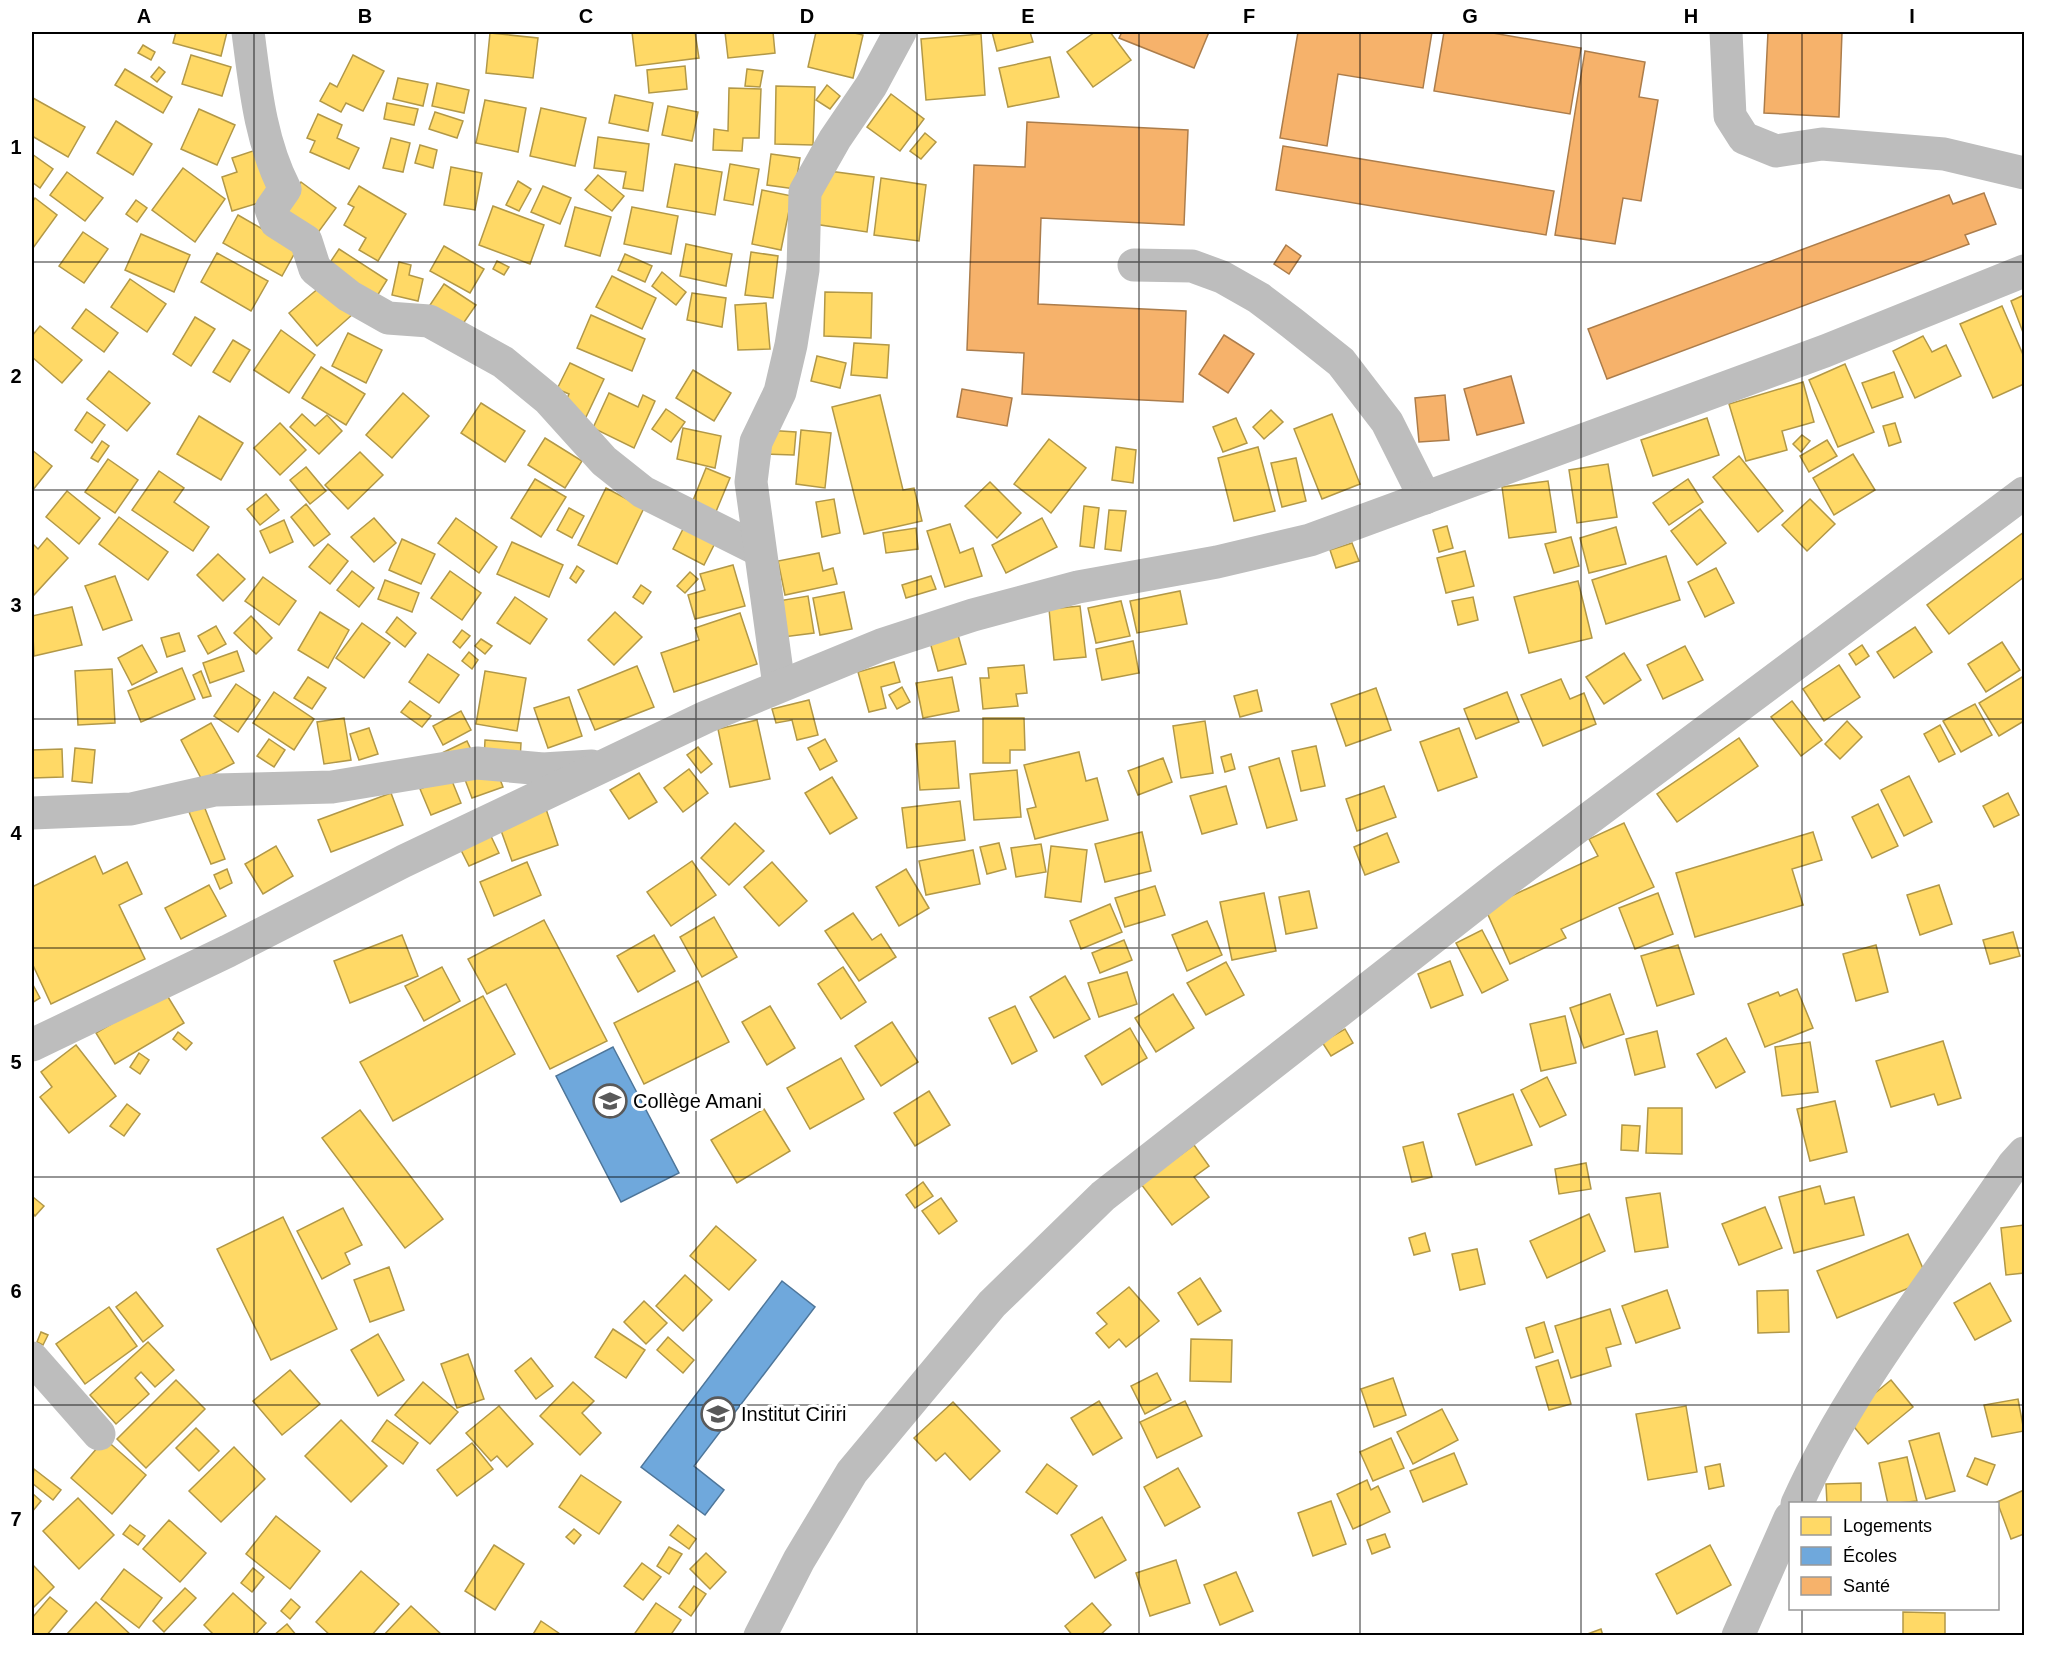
<svg xmlns="http://www.w3.org/2000/svg" width="2056" height="1667" viewBox="0 0 2056 1667" font-family="Helvetica,sans-serif">
<style>
.homes{fill:#ffd966;stroke:#b29847;stroke-width:1.5}
.schools{fill:#6fa8dc;stroke:#4e769a;stroke-width:1.5}
.health{fill:#f6b26b;stroke:#ac7d4b;stroke-width:1.5}
.lines{fill:none;stroke-linecap:round;stroke-linejoin:round}
.minor{stroke:#bdbdbd;stroke-width:33}
.grid{fill:none;stroke:#000;stroke-width:1.5;stroke-opacity:0.55}
.labels{text-anchor:middle;stroke-width:6;stroke-linejoin:round;paint-order:stroke}
.poi-label{font-size:20px;fill:#000;stroke:#fff;text-anchor:start}
.neatline{fill:none;stroke:#000;stroke-width:2}
.grid-label{font-size:20px;text-anchor:middle;font-weight:bold;fill:#000}
</style>
<rect width="100%" height="100%" fill="#fff"/>
<g class="homes">
<path d="M176,32H227L221,56L173,43Z"/>
<path d="M632,32H695L699,58L636,66Z"/>
<path d="M725,32H773L775,53L728,58Z"/>
<path d="M816,32H850L863,35L853,78L808,67Z"/>
<path d="M992,32H1030L1033,42L997,51Z"/>
<path d="M1095,32H1110L1131,60L1093,87L1067,52Z"/>
<path d="M490,33L538,38L533,78L486,73Z"/>
<path d="M981,34L985,95L926,100L921,39Z"/>
<path d="M143,45L155,52L151,60L138,53Z"/>
<path d="M191,55L231,67L222,96L182,84Z"/>
<path d="M353,55L384,71L363,111L346,103L341,112L320,101L330,83L337,87Z"/>
<path d="M1050,57L1059,97L1008,107L999,68Z"/>
<path d="M685,66L687,89L649,93L647,70Z"/>
<path d="M159,67L165,72L157,82L151,77Z"/>
<path d="M125,69L172,97L163,113L115,85Z"/>
<path d="M747,69L763,71L760,87L745,86Z"/>
<path d="M398,78L428,84L423,106L393,99Z"/>
<path d="M437,83L469,90L464,113L432,106Z"/>
<path d="M827,85L840,96L830,109L816,100Z"/>
<path d="M776,86L815,87L813,145L775,144Z"/>
<path d="M729,88L761,89L759,138H743L742,151L713,150L714,129L728,131Z"/>
<path d="M891,94L924,119L900,151L867,127Z"/>
<path d="M615,95L653,103L648,131L609,123Z"/>
<path d="M33,98L85,127L68,157L32,136Z"/>
<path d="M485,100L526,108L518,152L476,143Z"/>
<path d="M387,103L418,109L414,125L384,119Z"/>
<path d="M668,106L698,112L692,141L662,135Z"/>
<path d="M541,108L586,118L575,166L530,156Z"/>
<path d="M199,109L235,125L217,165L181,149Z"/>
<path d="M435,112L463,121L457,138L429,129Z"/>
<path d="M318,114L342,125L337,138L359,148L349,169L310,152L315,141L307,138Z"/>
<path d="M116,121L152,144L133,175L97,153Z"/>
<path d="M925,133L936,142L921,159L910,151Z"/>
<path d="M598,137L649,144L643,191L623,188L626,172L594,168Z"/>
<path d="M391,138L410,143L403,172L383,168Z"/>
<path d="M420,145L437,150L433,168L415,163Z"/>
<path d="M259,149L275,198L232,211L222,177L237,172L232,158Z"/>
<path d="M32,154L53,169L40,188L32,182Z"/>
<path d="M771,154L800,158L795,189L767,185Z"/>
<path d="M675,164L722,172L715,215L667,207Z"/>
<path d="M730,164L759,169L753,205L724,200Z"/>
<path d="M451,167L482,173L475,210L444,205Z"/>
<path d="M183,168L225,199L195,242L152,210Z"/>
<path d="M821,170L874,177L867,232L814,224Z"/>
<path d="M67,172L103,198L85,221L50,195Z"/>
<path d="M598,175L624,196L612,211L585,190Z"/>
<path d="M881,178L926,185L919,241L874,235Z"/>
<path d="M518,181L531,189L519,211L506,205Z"/>
<path d="M301,182L336,208L314,238L279,213Z"/>
<path d="M359,186L406,214L378,261L359,250L366,238L344,225L354,207L348,204Z"/>
<path d="M543,186L571,198L560,224L531,212Z"/>
<path d="M762,190L792,196L781,250L752,244Z"/>
<path d="M35,198L57,215L33,248L32,202Z"/>
<path d="M136,200L147,208L137,222L126,214Z"/>
<path d="M493,206L544,225L530,264L479,245Z"/>
<path d="M575,207L611,217L600,256L565,246Z"/>
<path d="M632,207L678,216L671,254L624,244Z"/>
<path d="M238,215L297,249L282,276L223,243Z"/>
<path d="M83,232L108,249L84,283L59,266Z"/>
<path d="M141,234L190,255L174,292L125,270Z"/>
<path d="M686,244L732,254L726,286L680,276Z"/>
<path d="M444,246L484,269L470,293L430,271Z"/>
<path d="M339,249L387,280L374,301L325,270Z"/>
<path d="M751,252L778,256L773,298L745,295Z"/>
<path d="M217,253L268,281L251,311L201,282Z"/>
<path d="M625,254L652,266L645,282L618,270Z"/>
<path d="M497,261L509,267L504,275L493,269Z"/>
<path d="M399,262L411,265L409,275L423,279L418,301L392,295Z"/>
<path d="M662,272L686,292L676,305L652,286Z"/>
<path d="M612,276L656,298L642,329L596,307Z"/>
<path d="M130,279L166,304L147,332L111,307Z"/>
<path d="M326,282L353,314L317,346L289,313Z"/>
<path d="M444,284L476,305L460,328L428,308Z"/>
<path d="M825,292L872,293L871,338L824,336Z"/>
<path d="M692,293L726,298L722,327L687,320Z"/>
<path d="M2024,295V335L2011,301Z"/>
<path d="M766,303L770,349L738,350L735,305Z"/>
<path d="M2002,306L2024,357V384L1993,398L1960,324Z"/>
<path d="M86,309L118,333L104,352L72,328Z"/>
<path d="M591,315L645,339L632,371L577,348Z"/>
<path d="M195,317L215,329L191,366L173,354Z"/>
<path d="M40,326L82,360L62,383L32,357V336Z"/>
<path d="M281,330L315,355L289,393L254,370Z"/>
<path d="M348,333L382,350L366,383L332,366Z"/>
<path d="M1923,336L1932,352L1946,345L1961,376L1915,398L1893,351Z"/>
<path d="M233,340L250,350L230,382L213,372Z"/>
<path d="M854,343L889,345L887,378L851,375Z"/>
<path d="M817,356L846,363L840,388L811,381Z"/>
<path d="M570,363L604,379L586,417L563,407L569,394L557,389Z"/>
<path d="M1845,364L1874,432L1838,447L1809,380Z"/>
<path d="M321,367L365,394L346,425L302,398Z"/>
<path d="M693,370L731,393L714,421L676,398Z"/>
<path d="M109,371L150,403L127,431L87,399Z"/>
<path d="M1894,372L1903,397L1872,408L1862,383Z"/>
<path d="M1803,382L1814,422L1782,431L1787,450L1746,461L1729,404Z"/>
<path d="M403,393L429,416L392,458L366,435Z"/>
<path d="M609,393L638,407L643,395L655,401L634,448L593,428Z"/>
<path d="M880,395L903,490L914,488L922,521L864,534L832,407Z"/>
<path d="M481,403L525,431L505,462L461,433Z"/>
<path d="M666,409L685,422L671,442L652,429Z"/>
<path d="M1271,410L1283,422L1264,439L1253,427Z"/>
<path d="M87,412L105,425L92,443L75,430Z"/>
<path d="M302,414L315,426L327,415L342,431L319,454L290,427Z"/>
<path d="M1332,414L1360,484L1322,499L1294,429Z"/>
<path d="M199,416L243,443L221,480L177,454Z"/>
<path d="M1236,418L1247,443L1223,452L1213,427Z"/>
<path d="M1707,418L1719,455L1653,476L1641,440Z"/>
<path d="M280,423L306,450L280,475L254,448Z"/>
<path d="M1895,423L1901,442L1889,446L1883,426Z"/>
<path d="M683,428L721,436L715,468L677,459Z"/>
<path d="M765,430L796,432L794,455L764,454Z"/>
<path d="M801,430L831,433L825,488L796,484Z"/>
<path d="M1802,435L1810,441L1801,452L1793,444Z"/>
<path d="M545,438L582,461L565,488L528,465Z"/>
<path d="M1049,439L1086,468L1051,513L1014,484Z"/>
<path d="M1827,440L1837,456L1809,472L1800,456Z"/>
<path d="M102,441L109,446L98,462L91,458Z"/>
<path d="M1116,447L1136,450L1133,483L1112,480Z"/>
<path d="M1258,447L1275,511L1234,521L1218,458Z"/>
<path d="M32,450L52,466L32,491Z"/>
<path d="M360,452L383,475L348,509L325,485Z"/>
<path d="M1853,454L1875,490L1834,515L1813,478Z"/>
<path d="M1739,456L1783,511L1758,532L1713,477Z"/>
<path d="M1296,458L1306,501L1282,507L1271,463Z"/>
<path d="M108,459L138,480L115,513L85,492Z"/>
<path d="M1608,464L1617,517L1577,523L1569,470Z"/>
<path d="M306,467L326,491L310,504L290,480Z"/>
<path d="M706,468L730,478L715,514L692,503Z"/>
<path d="M159,471L184,488L174,502L209,527L193,551L132,510Z"/>
<path d="M535,479L566,497L541,537L511,518Z"/>
<path d="M1688,479L1703,502L1669,525L1653,503Z"/>
<path d="M1548,481L1556,532L1509,538L1502,487Z"/>
<path d="M990,482L1021,513L997,538L965,506Z"/>
<path d="M606,488L644,508L617,564L578,545Z"/>
<path d="M67,491L100,518L79,544L46,517Z"/>
<path d="M266,494L279,510L260,525L247,509Z"/>
<path d="M834,499L840,533L822,537L816,502Z"/>
<path d="M1810,499L1835,524L1807,551L1782,525Z"/>
<path d="M306,504L330,534L314,546L291,517Z"/>
<path d="M1084,506L1099,508L1094,548L1080,546Z"/>
<path d="M569,508L584,516L572,538L557,530Z"/>
<path d="M1700,509L1726,543L1697,565L1671,531Z"/>
<path d="M1109,510L1126,511L1121,551L1105,549Z"/>
<path d="M119,517L168,552L148,580L99,544Z"/>
<path d="M374,518L396,543L374,562L351,537Z"/>
<path d="M456,518L497,547L479,573L438,543Z"/>
<path d="M1042,518L1057,547L1006,573L992,545Z"/>
<path d="M284,520L293,542L270,553L260,531Z"/>
<path d="M687,521L718,537L704,565L673,549Z"/>
<path d="M950,524L960,553L973,548L982,576L945,587L927,531Z"/>
<path d="M1447,526L1453,548L1439,552L1433,530Z"/>
<path d="M1616,527L1626,564L1589,573L1580,538Z"/>
<path d="M916,528L918,549L886,553L883,533Z"/>
<path d="M2024,532V577L1949,634L1927,605Z"/>
<path d="M1571,537L1579,566L1554,573L1545,544Z"/>
<path d="M47,538L68,558L33,596L32,543L38,549Z"/>
<path d="M402,539L435,554L421,584L389,570Z"/>
<path d="M512,542L563,565L549,597L497,574Z"/>
<path d="M1352,543L1359,561L1336,568L1330,550Z"/>
<path d="M328,544L348,561L330,584L309,567Z"/>
<path d="M1465,551L1474,586L1446,593L1437,558Z"/>
<path d="M819,553L823,571L833,568L837,584L785,595L778,561Z"/>
<path d="M218,554L245,579L223,601L197,575Z"/>
<path d="M1666,556L1680,600L1606,624L1592,580Z"/>
<path d="M733,565L745,606L695,619L688,595L705,590L700,574Z"/>
<path d="M577,566L584,571L576,583L570,578Z"/>
<path d="M1716,568L1734,603L1705,617L1688,582Z"/>
<path d="M352,571L374,588L359,607L337,590Z"/>
<path d="M450,571L481,593L462,620L431,598Z"/>
<path d="M690,572L698,579L685,593L677,586Z"/>
<path d="M115,576L132,620L103,630L85,586Z"/>
<path d="M931,576L936,589L906,598L902,585Z"/>
<path d="M263,577L296,601L279,625L245,601Z"/>
<path d="M385,580L419,593L412,612L378,599Z"/>
<path d="M1578,581L1592,638L1529,653L1514,597Z"/>
<path d="M641,585L651,592L643,604L633,597Z"/>
<path d="M1180,591L1187,624L1137,633L1130,601Z"/>
<path d="M844,592L852,629L820,635L813,598Z"/>
<path d="M808,596L814,633L783,637L778,601Z"/>
<path d="M515,597L547,619L530,644L497,623Z"/>
<path d="M1473,597L1478,620L1458,625L1452,601Z"/>
<path d="M1121,601L1130,636L1096,643L1088,608Z"/>
<path d="M1080,606L1086,657L1054,660L1049,609Z"/>
<path d="M72,607L82,645L34,656L32,616Z"/>
<path d="M320,612L349,630L328,668L298,650Z"/>
<path d="M615,612L642,637L614,665L588,640Z"/>
<path d="M740,613L757,664L674,692L661,653L699,640L695,628Z"/>
<path d="M251,616L272,638L256,654L234,633Z"/>
<path d="M397,617L416,633L405,647L386,632Z"/>
<path d="M362,623L390,643L364,678L336,658Z"/>
<path d="M216,626L226,644L208,654L198,636Z"/>
<path d="M1915,627L1932,652L1894,678L1877,652Z"/>
<path d="M462,630L470,636L460,648L453,642Z"/>
<path d="M179,633L185,651L167,657L161,638Z"/>
<path d="M958,635L966,664L938,671L930,642Z"/>
<path d="M481,639L492,646L485,654L475,646Z"/>
<path d="M1133,641L1139,673L1102,680L1096,649Z"/>
<path d="M2002,642L2020,670L1986,692L1968,664Z"/>
<path d="M142,645L157,672L132,685L118,658Z"/>
<path d="M1862,645L1869,656L1856,665L1849,654Z"/>
<path d="M1685,646L1703,680L1663,699L1647,665Z"/>
<path d="M237,651L244,671L210,683L203,663Z"/>
<path d="M469,652L478,660L472,669L462,661Z"/>
<path d="M1624,653L1641,680L1604,704L1586,677Z"/>
<path d="M428,654L459,675L439,703L409,682Z"/>
<path d="M894,662L900,682L881,687L886,708L869,712L858,672Z"/>
<path d="M1024,665L1027,693L1016,694L1018,706L983,709L980,678H989L988,668Z"/>
<path d="M1839,665L1860,697L1824,721L1803,689Z"/>
<path d="M637,666L654,707L595,730L578,690Z"/>
<path d="M182,668L195,699L141,722L128,691Z"/>
<path d="M112,669L115,723L78,725L75,671Z"/>
<path d="M201,671L211,696L203,698L193,675Z"/>
<path d="M485,671L526,678L517,731L476,724Z"/>
<path d="M308,677L326,688L312,709L294,698Z"/>
<path d="M952,677L959,711L923,718L916,683Z"/>
<path d="M2022,677L2024,681V721L1999,736L1979,703Z"/>
<path d="M1561,679L1570,699L1584,693L1596,724L1543,746L1521,695Z"/>
<path d="M236,684L260,700L238,732L214,716Z"/>
<path d="M902,687L910,702L897,709L889,695Z"/>
<path d="M1376,688L1391,730L1346,746L1331,704Z"/>
<path d="M1257,690L1262,711L1240,717L1234,696Z"/>
<path d="M274,692L314,719L294,750L253,723Z"/>
<path d="M1507,692L1519,722L1476,739L1464,709Z"/>
<path d="M569,697L582,736L548,748L534,708Z"/>
<path d="M809,700L818,735L797,740L792,720L776,723L772,709Z"/>
<path d="M410,701L431,716L422,727L401,712Z"/>
<path d="M1792,701L1822,740L1801,756L1771,717Z"/>
<path d="M1975,704L1992,735L1961,752L1943,721Z"/>
<path d="M461,711L471,730L443,745L433,726Z"/>
<path d="M344,718L351,760L324,764L317,722Z"/>
<path d="M983,718H1024L1025,750H1010V763H983Z"/>
<path d="M757,720L770,779L730,787L718,729Z"/>
<path d="M1205,721L1213,773L1181,778L1173,726Z"/>
<path d="M1847,721L1862,737L1840,759L1825,744Z"/>
<path d="M211,723L234,763L202,780L181,740Z"/>
<path d="M1940,725L1955,754L1939,762L1924,734Z"/>
<path d="M369,728L378,754L359,760L350,734Z"/>
<path d="M1459,728L1477,777L1438,791L1420,742Z"/>
<path d="M1739,738L1758,766L1677,822L1657,794Z"/>
<path d="M269,739L285,750L274,767L257,756Z"/>
<path d="M825,739L837,761L820,770L808,748Z"/>
<path d="M485,740L521,743L520,761L484,759Z"/>
<path d="M467,741L473,754L442,753Z"/>
<path d="M955,741L959,788L920,790L916,744Z"/>
<path d="M1316,746L1325,786L1301,791L1292,751Z"/>
<path d="M698,747L712,764L701,773L687,755Z"/>
<path d="M75,748L95,750L92,783L72,781Z"/>
<path d="M62,749L63,777L32,778V750Z"/>
<path d="M1079,752L1086,781L1097,778L1108,820L1035,839L1027,809L1036,807L1024,765Z"/>
<path d="M1231,754L1235,769L1225,772L1221,757Z"/>
<path d="M1163,758L1172,782L1138,795L1128,771Z"/>
<path d="M1279,758L1297,820L1267,828L1249,767Z"/>
<path d="M495,766L503,787L472,798L464,777Z"/>
<path d="M689,769L708,793L683,812L664,788Z"/>
<path d="M1017,770L1021,817L974,820L970,774Z"/>
<path d="M639,773L657,802L629,819L610,790Z"/>
<path d="M450,776L461,803L431,815L420,789Z"/>
<path d="M1909,776L1932,822L1904,836L1881,790Z"/>
<path d="M832,777L857,818L830,834L805,793Z"/>
<path d="M1226,786L1237,824L1202,834L1190,796Z"/>
<path d="M1384,786L1396,817L1357,831L1346,799Z"/>
<path d="M391,793L403,825L331,852L318,820Z"/>
<path d="M2008,793L2019,815L1994,827L1983,806Z"/>
<path d="M960,801L965,840L907,848L902,808Z"/>
<path d="M1878,804L1898,846L1872,858L1852,817Z"/>
<path d="M204,806L225,859L211,864L189,812Z"/>
<path d="M546,809L558,845L512,861L499,825Z"/>
<path d="M735,823L764,851L729,885L701,858Z"/>
<path d="M1624,823L1654,887L1561,929L1566,938L1510,964L1485,908L1598,856L1589,839Z"/>
<path d="M489,832L499,853L469,866L459,846Z"/>
<path d="M1142,832L1151,871L1105,882L1095,844Z"/>
<path d="M1813,832L1822,860L1792,869L1803,905L1695,937L1676,873Z"/>
<path d="M1387,833L1399,862L1365,875L1354,847Z"/>
<path d="M999,843L1006,869L987,874L980,847Z"/>
<path d="M1041,844L1046,872L1016,877L1011,848Z"/>
<path d="M276,846L293,876L263,894L245,864Z"/>
<path d="M1051,846L1087,850L1081,902L1045,897Z"/>
<path d="M973,850L980,884L926,895L919,861Z"/>
<path d="M95,856L103,874L127,862L142,894L119,905L145,959L51,1004L32,963V887Z"/>
<path d="M692,861L716,895L671,926L647,892Z"/>
<path d="M527,862L541,895L494,916L480,882Z"/>
<path d="M772,862L807,901L779,926L744,887Z"/>
<path d="M227,869L232,883L220,889L214,875Z"/>
<path d="M906,869L929,908L899,926L876,887Z"/>
<path d="M209,885L226,916L181,939L165,908Z"/>
<path d="M1939,885L1952,924L1920,935L1907,895Z"/>
<path d="M1155,886L1165,915L1125,927L1115,898Z"/>
<path d="M1309,891L1317,928L1286,934L1279,897Z"/>
<path d="M1264,893L1276,951L1232,960L1220,902Z"/>
<path d="M1658,893L1673,934L1635,949L1619,908Z"/>
<path d="M1110,904L1122,932L1081,949L1070,921Z"/>
<path d="M853,913L872,940L881,934L896,957L859,981L825,931Z"/>
<path d="M714,917L737,957L702,977L680,937Z"/>
<path d="M544,920L607,1041L550,1069L506,984L487,994L468,959Z"/>
<path d="M1207,921L1222,955L1187,971L1172,935Z"/>
<path d="M1482,930L1508,980L1482,993L1456,943Z"/>
<path d="M2013,932L2020,956L1990,964L1983,940Z"/>
<path d="M402,935L418,976L350,1003L334,961Z"/>
<path d="M654,935L675,971L638,992L617,956Z"/>
<path d="M1124,940L1132,960L1100,973L1092,953Z"/>
<path d="M1678,945L1694,994L1657,1006L1641,956Z"/>
<path d="M1876,945L1888,992L1856,1001L1843,954Z"/>
<path d="M1450,961L1463,995L1431,1008L1418,974Z"/>
<path d="M1226,962L1244,995L1206,1015L1187,983Z"/>
<path d="M442,967L460,1001L424,1021L405,986Z"/>
<path d="M843,967L866,1002L841,1019L818,984Z"/>
<path d="M1127,972L1137,1004L1099,1017L1088,983Z"/>
<path d="M1065,976L1090,1019L1054,1038L1030,997Z"/>
<path d="M698,981L729,1042L644,1084L614,1023Z"/>
<path d="M32,983L40,998L32,1003Z"/>
<path d="M1797,989L1813,1028L1765,1047L1748,1004L1778,992L1780,996Z"/>
<path d="M165,992L184,1023L115,1064L96,1033Z"/>
<path d="M1173,994L1194,1028L1156,1052L1135,1018Z"/>
<path d="M1610,994L1624,1034L1584,1048L1570,1008Z"/>
<path d="M483,996L515,1054L393,1121L360,1062Z"/>
<path d="M770,1006L795,1048L767,1065L742,1022Z"/>
<path d="M1015,1006L1037,1051L1012,1064L989,1018Z"/>
<path d="M1565,1016L1576,1063L1541,1071L1530,1024Z"/>
<path d="M892,1022L918,1062L881,1086L855,1046Z"/>
<path d="M1130,1028L1147,1058L1102,1085L1085,1056Z"/>
<path d="M1345,1029L1353,1043L1331,1056L1322,1042Z"/>
<path d="M1657,1031L1665,1067L1635,1075L1626,1039Z"/>
<path d="M178,1032L192,1043L186,1050L173,1039Z"/>
<path d="M1726,1038L1745,1072L1716,1088L1697,1054Z"/>
<path d="M1943,1041L1961,1098L1938,1105L1934,1094L1891,1107L1876,1061Z"/>
<path d="M1810,1042L1818,1092L1782,1096L1775,1047Z"/>
<path d="M76,1045L116,1096L69,1133L40,1097L52,1087L41,1072Z"/>
<path d="M139,1053L149,1060L140,1074L130,1067Z"/>
<path d="M841,1058L864,1099L810,1129L787,1088Z"/>
<path d="M1547,1077L1566,1115L1540,1127L1521,1090Z"/>
<path d="M929,1091L950,1125L915,1146L894,1113Z"/>
<path d="M1513,1094L1532,1145L1476,1165L1458,1114Z"/>
<path d="M1835,1101L1847,1152L1810,1161L1797,1109Z"/>
<path d="M127,1104L140,1114L124,1136L110,1126Z"/>
<path d="M1648,1108H1682V1154L1646,1153Z"/>
<path d="M764,1109L790,1151L737,1183L711,1140Z"/>
<path d="M360,1110L443,1219L405,1248L322,1138Z"/>
<path d="M1622,1125L1640,1126L1638,1151L1621,1150Z"/>
<path d="M1423,1142L1432,1177L1412,1182L1403,1147Z"/>
<path d="M1194,1145L1209,1166L1194,1177L1209,1197L1172,1225L1141,1184Z"/>
<path d="M1586,1163L1591,1189L1559,1194L1555,1169Z"/>
<path d="M923,1182L933,1196L915,1208L906,1195Z"/>
<path d="M1820,1186L1825,1204L1854,1197L1864,1235L1794,1253L1779,1197Z"/>
<path d="M1660,1193L1668,1247L1635,1252L1626,1198Z"/>
<path d="M33,1197L44,1206L35,1216L32,1212Z"/>
<path d="M941,1198L957,1221L939,1234L922,1211Z"/>
<path d="M1765,1207L1782,1248L1739,1265L1722,1224Z"/>
<path d="M343,1208L362,1245L345,1253L350,1264L322,1279L297,1231Z"/>
<path d="M1589,1214L1605,1251L1547,1278L1530,1241Z"/>
<path d="M283,1217L337,1329L271,1360L217,1249Z"/>
<path d="M2024,1225V1273L2006,1275L2001,1228Z"/>
<path d="M716,1226L756,1260L729,1290L690,1256Z"/>
<path d="M1425,1233L1430,1251L1414,1255L1409,1238Z"/>
<path d="M1908,1234L1928,1280L1837,1318L1817,1271Z"/>
<path d="M1477,1249L1485,1284L1460,1290L1452,1254Z"/>
<path d="M389,1267L404,1310L370,1322L354,1280Z"/>
<path d="M685,1275L712,1300L683,1331L656,1306Z"/>
<path d="M1200,1278L1221,1311L1198,1325L1178,1293Z"/>
<path d="M1990,1283L2011,1321L1975,1340L1954,1303Z"/>
<path d="M1129,1287L1159,1321L1126,1347L1119,1339L1109,1348L1096,1333L1107,1324L1097,1313Z"/>
<path d="M1667,1290L1680,1328L1636,1343L1622,1306Z"/>
<path d="M1788,1290L1789,1332L1758,1333L1757,1291Z"/>
<path d="M136,1292L163,1326L143,1342L116,1307Z"/>
<path d="M644,1301L667,1323L646,1344L624,1322Z"/>
<path d="M109,1307L137,1346L85,1384L56,1344Z"/>
<path d="M1610,1309L1621,1344L1606,1348L1611,1366L1571,1378L1555,1326Z"/>
<path d="M1544,1322L1553,1352L1535,1358L1526,1328Z"/>
<path d="M613,1329L645,1350L626,1378L595,1357Z"/>
<path d="M41,1332L48,1335L43,1345L37,1342Z"/>
<path d="M378,1334L404,1380L378,1396L351,1350Z"/>
<path d="M668,1337L694,1360L683,1373L657,1350Z"/>
<path d="M1191,1339L1232,1340L1231,1382L1190,1381Z"/>
<path d="M148,1342L174,1370L155,1387L141,1372L135,1378L149,1394L116,1424L90,1395Z"/>
<path d="M468,1354L484,1399L457,1408L441,1364Z"/>
<path d="M531,1358L553,1386L536,1399L515,1371Z"/>
<path d="M1558,1360L1571,1404L1549,1410L1536,1367Z"/>
<path d="M290,1370L320,1404L282,1435L253,1401Z"/>
<path d="M1157,1373L1171,1400L1145,1414L1131,1386Z"/>
<path d="M1393,1378L1406,1415L1374,1427L1361,1389Z"/>
<path d="M176,1380L205,1409L146,1468L117,1439Z"/>
<path d="M1891,1380L1913,1407L1868,1444L1846,1417Z"/>
<path d="M423,1382L458,1412L430,1444L395,1415Z"/>
<path d="M573,1382L594,1401L582,1413L601,1433L580,1455L540,1416Z"/>
<path d="M2018,1399L2024,1431L1992,1437L1984,1405Z"/>
<path d="M1099,1401L1122,1438L1093,1455L1071,1418Z"/>
<path d="M1185,1401L1202,1436L1157,1458L1140,1422Z"/>
<path d="M953,1402L1000,1451L970,1480L945,1453L936,1461L914,1438Z"/>
<path d="M499,1406L533,1444L507,1467L497,1456L491,1461L466,1433Z"/>
<path d="M1686,1406L1697,1472L1648,1480L1636,1414Z"/>
<path d="M1442,1409L1458,1440L1413,1464L1397,1432Z"/>
<path d="M341,1420L387,1466L351,1502L305,1456Z"/>
<path d="M387,1420L418,1443L403,1464L372,1441Z"/>
<path d="M196,1428L219,1451L199,1471L176,1448Z"/>
<path d="M1939,1433L1955,1491L1926,1499L1909,1441Z"/>
<path d="M1391,1438L1404,1468L1373,1481L1360,1452Z"/>
<path d="M105,1439L146,1475L112,1514L71,1478Z"/>
<path d="M472,1443L493,1469L457,1496L437,1470Z"/>
<path d="M234,1447L265,1479L221,1522L189,1491Z"/>
<path d="M1454,1453L1467,1484L1423,1502L1410,1471Z"/>
<path d="M1907,1457L1917,1501L1888,1504L1879,1463Z"/>
<path d="M1975,1458L1995,1465L1987,1485L1967,1476Z"/>
<path d="M1047,1464L1077,1486L1057,1514L1026,1492Z"/>
<path d="M1720,1464L1724,1486L1709,1489L1705,1467Z"/>
<path d="M1178,1468L1200,1507L1165,1526L1144,1487Z"/>
<path d="M34,1469L61,1490L53,1500L32,1483Z"/>
<path d="M581,1475L621,1502L599,1534L559,1507Z"/>
<path d="M1367,1480L1371,1490L1378,1486L1390,1512L1353,1529L1337,1494Z"/>
<path d="M1861,1483V1504H1827L1826,1484Z"/>
<path d="M2024,1490V1534L2011,1539L1998,1504L1995,1503Z"/>
<path d="M32,1493L41,1501L32,1512Z"/>
<path d="M78,1498L114,1535L79,1569L43,1531Z"/>
<path d="M1331,1501L1346,1544L1313,1556L1298,1513Z"/>
<path d="M276,1516L320,1551L290,1589L246,1554Z"/>
<path d="M1102,1517L1126,1560L1095,1578L1071,1535Z"/>
<path d="M169,1520L206,1553L180,1582L143,1549Z"/>
<path d="M130,1525L145,1536L138,1545L123,1534Z"/>
<path d="M678,1525L696,1539L689,1549L670,1535Z"/>
<path d="M574,1529L581,1535L574,1544L566,1537Z"/>
<path d="M1385,1534L1390,1547L1372,1554L1367,1540Z"/>
<path d="M494,1545L524,1564L495,1610L465,1591Z"/>
<path d="M1710,1545L1731,1585L1677,1614L1656,1574Z"/>
<path d="M669,1547L682,1554L669,1574L657,1566Z"/>
<path d="M706,1553L726,1572L710,1589L690,1569Z"/>
<path d="M1176,1560L1190,1603L1150,1616L1136,1573Z"/>
<path d="M642,1563L661,1577L643,1600L624,1586Z"/>
<path d="M32,1564L54,1587L32,1609Z"/>
<path d="M253,1568L264,1577L252,1592L241,1583Z"/>
<path d="M124,1569L162,1598L139,1628L101,1599Z"/>
<path d="M361,1571L399,1604L371,1636H331L316,1622Z"/>
<path d="M1236,1572L1253,1611L1220,1625L1204,1585Z"/>
<path d="M694,1586L706,1594L691,1616L679,1607Z"/>
<path d="M185,1588L196,1598L164,1632L153,1621Z"/>
<path d="M233,1593L266,1623L254,1636H215L204,1625Z"/>
<path d="M50,1597L67,1611L46,1636H32V1618Z"/>
<path d="M291,1599L300,1607L290,1619L281,1611Z"/>
<path d="M96,1602L132,1636H69L67,1634Z"/>
<path d="M656,1603L681,1620L670,1636H633Z"/>
<path d="M1092,1603L1111,1625L1099,1636H1073L1065,1626Z"/>
<path d="M411,1606L443,1636H383Z"/>
<path d="M1903,1612L1945,1613V1636H1903Z"/>
<path d="M541,1621L563,1636H532Z"/>
<path d="M287,1624L297,1636H273Z"/>
<path d="M1601,1629L1603,1636H1582Z"/>
</g>
<g class="schools">
<path d="M613,1047L679,1173L621,1202L556,1076Z"/>
<path d="M782,1281L815,1307L694,1466L724,1490L705,1515L641,1467Z"/>
</g>
<g class="health">
<path d="M1122,32H1209L1194,68L1119,38Z"/>
<path d="M1298,32H1432L1423,88L1338,74L1327,146L1280,138Z"/>
<path d="M1444,32H1487L1581,48L1570,114L1434,91Z"/>
<path d="M1768,32H1842L1839,117L1764,113Z"/>
<path d="M1585,51L1645,62L1639,97L1658,100L1641,201L1623,198L1615,244L1555,235Z"/>
<path d="M1027,122L1188,130L1184,225L1041,218L1038,304L1186,311L1183,402L1022,394L1024,353L967,350L974,165L1025,167Z"/>
<path d="M1283,146L1554,191L1546,235L1276,190Z"/>
<path d="M1984,193L1996,224L1965,235L1969,244L1607,379L1588,329L1949,195L1953,204Z"/>
<path d="M1286,245L1301,256L1289,274L1274,264Z"/>
<path d="M1224,335L1254,354L1228,393L1199,374Z"/>
<path d="M1511,376L1524,423L1477,435L1464,389Z"/>
<path d="M962,389L1012,398L1007,426L957,417Z"/>
<path d="M1445,395L1449,440L1419,442L1415,398Z"/>
</g>
<g class="lines">
<g class="minor">
<path d="M248,32C255,85 260,141 285,189L271,209L276,222L306,241L315,269L349,296L388,318L429,321L503,362L548,399L604,461L643,492L759,550"/>
<path d="M1726,32L1730,116L1744,138L1776,151L1822,144L1944,154L2024,173"/>
<path d="M1134,265L1192,266L1222,277L1259,298L1292,323L1341,362L1387,422L1425,498"/>
<path d="M779,686L751,482L756,442L780,392L791,345L803,270L805,192L835,139L871,86L900,32"/>
<path d="M32,813L131,809L215,790L332,787L477,763L543,769L592,766"/>
<path d="M32,1045L228,951L404,861L706,717L881,645L973,615L1078,587L1217,562L1310,540L1825,351L2024,271"/>
<path d="M32,1358L99,1434"/>
<path d="M1797,1504C1852,1381 1940,1275 2014,1164L2024,1153"/>
<path d="M760,1636L799,1560L852,1472L992,1304L1103,1196L1508,879L2024,493"/>
<path d="M1738,1636L1790,1518"/>
</g>
</g>
<path class="grid" d="M254,32V1636M475,32V1636M696,32V1636M917,32V1636M1139,32V1636M1360,32V1636M1581,32V1636M1802,32V1504M32,262H2024M32,490H2024M32,719H2024M32,948H2024M32,1177H2024M32,1405H2024M1802,1608V1636"/>
<defs>
<symbol id="university-ring" viewBox="-11 -11 22 22"><circle r="9.5" fill="#fff" stroke="#595959" stroke-width="1.5"/><path d="M0-5L7-2L0 1L-7-2ZM-4 1L0 2.5L4 1V4Q0 6-4 4Z" fill="#595959"/></symbol>
<symbol id="school-ring" viewBox="-11 -11 22 22"><circle r="9.5" fill="#fff" stroke="#595959" stroke-width="1.5"/><path d="M0-5L7-2L0 1L-7-2ZM-4 1L0 2.5L4 1V4Q0 6-4 4Z" fill="#595959"/></symbol>
</defs>
<g fill-rule="evenodd">
<use href="#university-ring" x="591" y="1082" width="38" height="38"/>
<use href="#school-ring" x="699" y="1395" width="38" height="38"/>
</g>
<g class="labels">
<g class="poi-label">
<text x="633" y="1108">Collège Amani</text>
<text x="741" y="1421">Institut Ciriri</text>
</g>
</g>
<rect width="2056" height="1667" fill="none" stroke="#ffffff" stroke-width="66"/>
<rect x="1789" y="1502" width="210" height="108" fill="#ffffff" stroke="#999999" stroke-width="1.5"/>
<rect x="1801" y="1517" width="30" height="18" fill="#ffd966" stroke="#999999" stroke-width="1.5"/>
<text x="1843" y="1532" font-size="18" fill="#000000">Logements</text>
<rect x="1801" y="1547" width="30" height="18" fill="#6fa8dc" stroke="#999999" stroke-width="1.5"/>
<text x="1843" y="1562" font-size="18" fill="#000000">Écoles</text>
<rect x="1801" y="1577" width="30" height="18" fill="#f6b26b" stroke="#999999" stroke-width="1.5"/>
<text x="1843" y="1592" font-size="18" fill="#000000">Santé</text>
<rect x="33" y="33" width="1990" height="1601" class="neatline"/>
<g class="grid-label">
<text x="144" y="23">A</text>
<text x="365" y="23">B</text>
<text x="586" y="23">C</text>
<text x="807" y="23">D</text>
<text x="1028" y="23">E</text>
<text x="1249" y="23">F</text>
<text x="1470" y="23">G</text>
<text x="1691" y="23">H</text>
<text x="1912" y="23">I</text>
<text x="16" y="154">1</text>
<text x="16" y="383">2</text>
<text x="16" y="612">3</text>
<text x="16" y="840">4</text>
<text x="16" y="1069">5</text>
<text x="16" y="1298">6</text>
<text x="16" y="1526">7</text>
</g>
</svg>
